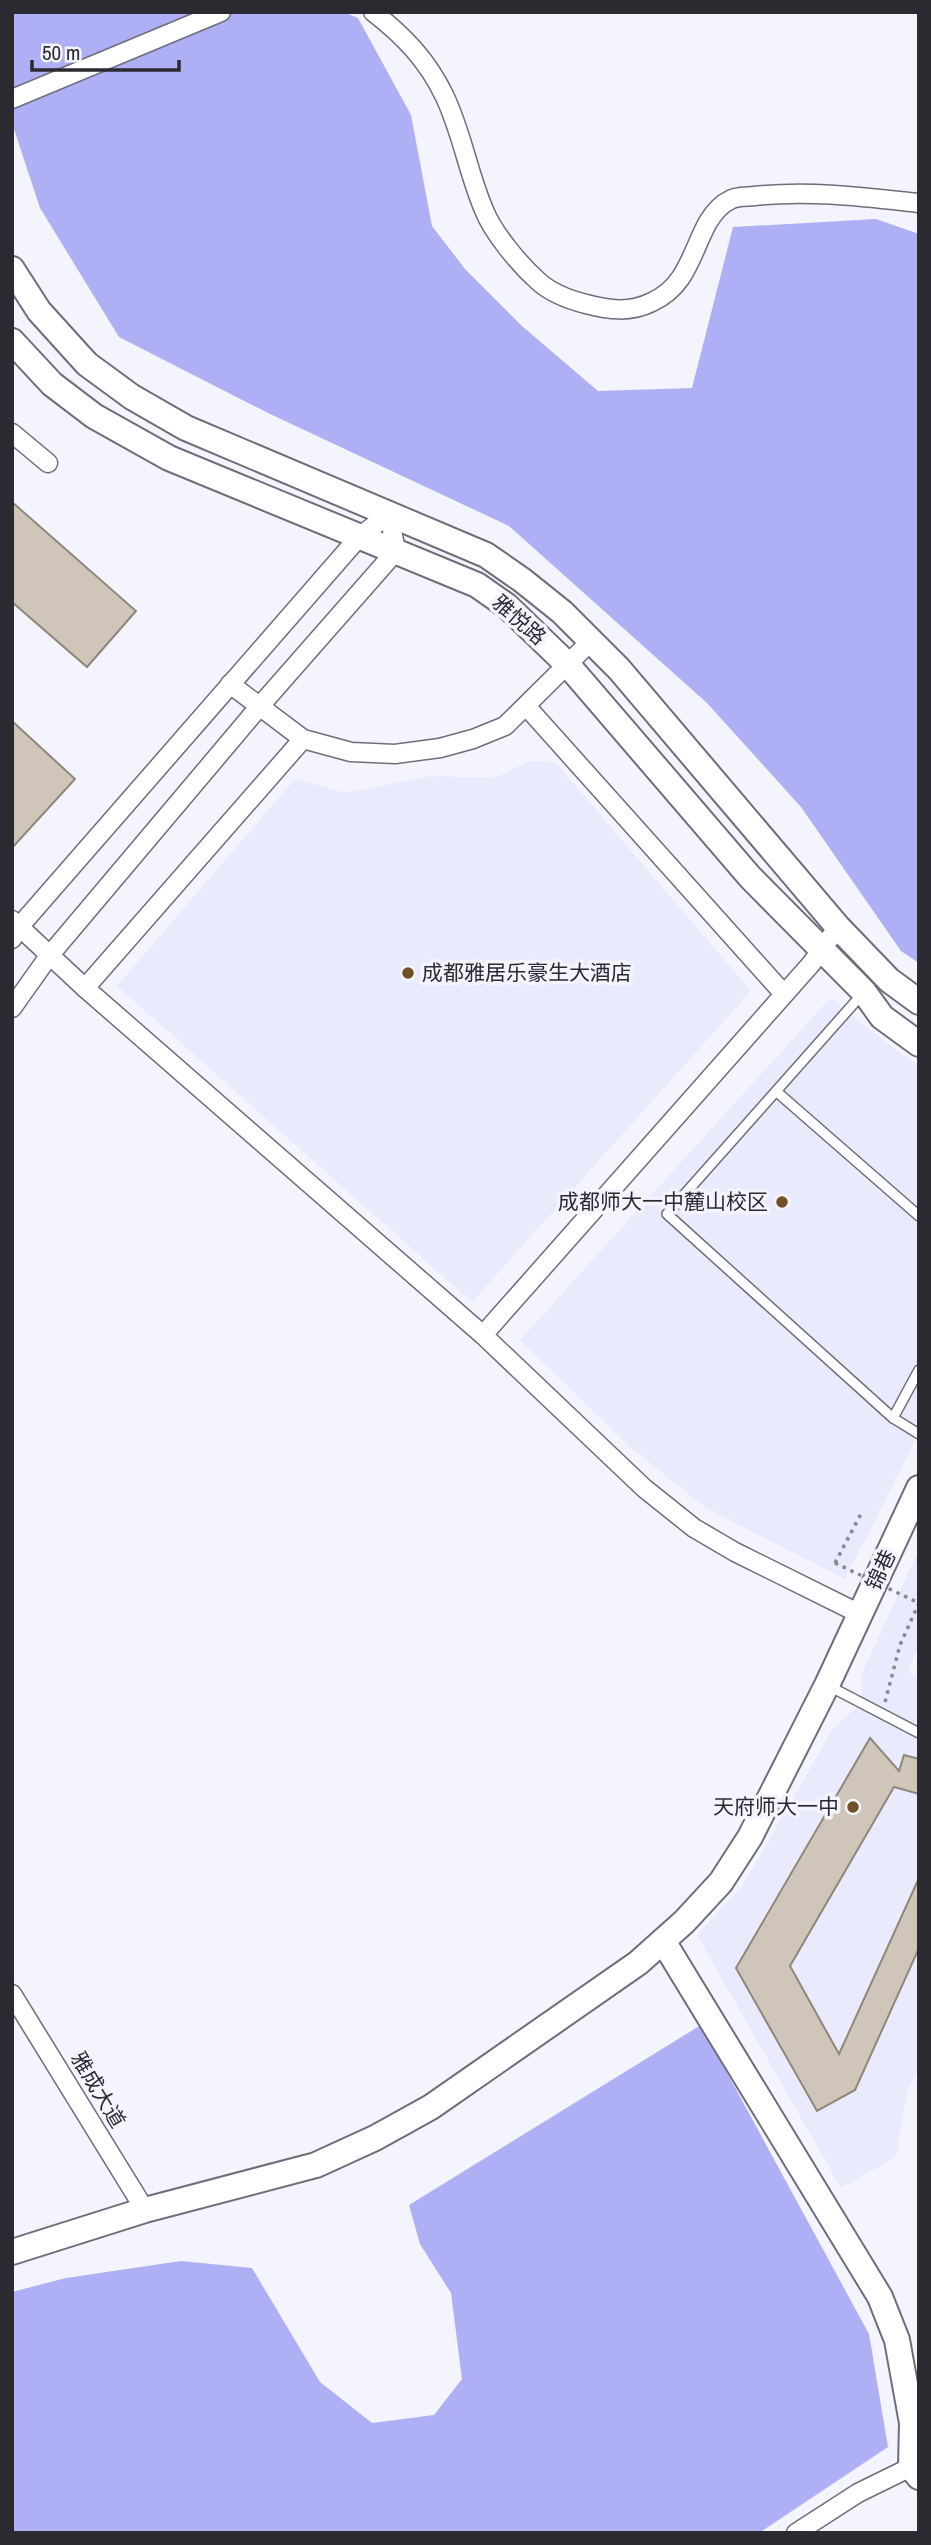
<svg xmlns="http://www.w3.org/2000/svg" width="931" height="2545" viewBox="0 0 931 2545" font-family="'Archivo Narrow','Noto Sans SC',sans-serif">
<style>
.built{fill:#e9eafc}
.forest{fill:#aeaff5}
.building{fill:#cfc5b9;stroke:#90877c;stroke-width:2}
.lines{fill:none;stroke-linecap:round;stroke-linejoin:round}
.lane-casing{stroke:#6d6e7b;stroke-width:12}
.street-casing{stroke:#6d6e7b;stroke-width:21}
.secondary-casing{stroke:#6d6e7b;stroke-width:28}
.path{stroke:#888890;stroke-width:3.5;stroke-dasharray:3.5 5;stroke-linecap:butt}
.lane{stroke:#fff;stroke-width:9}
.street{stroke:#fff;stroke-width:18}
.secondary{stroke:#fff;stroke-width:24}
.path-bridge{stroke:#888890;stroke-width:3.5;stroke-dasharray:3.5 5;stroke-linecap:butt}
.poi-dot{fill:#705226;stroke:#f3f4fd;stroke-width:2.5}
.labels{text-anchor:middle;stroke-width:7;stroke-linejoin:round;paint-order:stroke}
.street-label{font-size:21px;fill:#2a2a30;stroke:#f3f4fd}
.poi-label{font-size:21px;fill:#2a2a30;stroke:#f3f4fd;text-anchor:end}
</style>
<rect width="100%" height="100%" fill="#f3f4fd"/>
<g class="built">
<path d="M529,761L555,762L751,991L472,1302L117,986L295,779L346,793L431,776L495,778Z"/>
<path d="M830,998L904,1056L919,1065V1433L845,1579L706,1508L628,1445L520,1340Z"/>
<path d="M918,1552L919,1646L908,1669L919,1681V2068L907,2092L896,2157L841,2188L697,1935L743,1885L833,1729L861,1703L862,1673Z"/>
</g>
<g class="forest">
<path d="M12,12H343L358,18L411,115L432,226L465,269L522,326L598,391L692,388L733,227L876,219L919,234V963L901,951L801,807L707,703L509,526L268,413L119,337L40,208L12,123Z"/>
<path d="M701,2025L869,2334L888,2447L759,2533H12V2292L66,2278L181,2261L252,2268L320,2382L372,2423L434,2415L462,2379L451,2293L420,2244L409,2205Z"/>
</g>
<g class="building">
<path d="M12,502L136,611L87,667L12,602Z"/>
<path d="M12,721L75,779L12,848Z"/>
<path d="M870,1738L899,1771L904,1755L919,1759V1794L894,1787L790,1966L839,2054L919,1878V1948L855,2090L817,2111L736,1968Z"/>
</g>
<g class="lines">
<defs>
<g id="lane">
<path d="M864,992L667,1214L893,1418L919,1434"/>
<path d="M777,1092L919,1216"/>
<path d="M893,1418L919,1370"/>
<path d="M827,1685L919,1733"/>
</g>
<g id="street">
<path d="M373,12C404,36 427,60 444,95C462,132 468,173 484,210C493,233 520,265 538,281C550,292 570,300 586,304C609,310 630,313 652,302C687,286 691,253 708,222C713,214 721,204 730,200C736,196 748,197 755,196C810,190 864,197 919,203"/>
<path d="M12,99L221,12"/>
<path d="M12,433L48,463"/>
<path d="M230,684L303,739L351,752L395,754L440,748L473,739L505,726L591,641"/>
<path d="M527,707L784,994"/>
<path d="M12,920L85,988L483,1335L644,1488L694,1528L735,1552L860,1614"/>
<path d="M12,939L19,927L359,537L389,514L396,551L259,707L49,956L12,1008"/>
<path d="M85,988L303,739"/>
<path d="M483,1335L811,964L838,927"/>
<path d="M12,1994L145,2210"/>
<path d="M796,2533L858,2493L911,2467"/>
</g>
<g id="secondary">
<path d="M12,269L39,311L87,364L132,397L186,428L486,555L522,580L562,612L619,669L838,927L889,980L919,1002"/>
<path d="M12,341L52,384L94,416L169,458L477,585L507,606L568,665L750,877L864,992L882,1017L919,1044"/>
<path d="M663,1941L880,2297L897,2340L912,2423L911,2467L919,2477"/>
<path d="M12,2252L145,2210L316,2165L375,2138L431,2107L638,1963L684,1922L721,1882L750,1837L827,1685L919,1488"/>
</g>
</defs>
<use href="#lane" class="lane-casing"/>
<use href="#street" class="street-casing"/>
<use href="#secondary" class="secondary-casing"/>
<g class="path">
<path d="M835,1563L862,1512"/>
<path d="M885,1702L900,1645L919,1603"/>
</g>
<use href="#lane" class="lane"/>
<use href="#street" class="street"/>
<use href="#secondary" class="secondary"/>
<path class="path-bridge" d="M835,1563L919,1603"/>
</g>
<g class="poi-dot">
<circle cx="408" cy="973" r="7"/>
<circle cx="782" cy="1202" r="7"/>
<circle cx="853" cy="1807" r="7"/>
</g>
<g class="labels">
<g class="street-label">
<text transform="translate(519 620) rotate(41)" y="7">雅悦路</text>
<text transform="translate(881 1570) rotate(-65)" y="7">锦巷</text>
<text transform="translate(98 2090) rotate(59)" y="7">雅成大道</text>
</g>
<g class="poi-label">
<text x="422" y="980" text-anchor="start">成都雅居乐豪生大酒店</text>
<text x="768" y="1209">成都师大一中麓山校区</text>
<text x="839" y="1814">天府师大一中</text>
</g>
</g>
<rect width="931" height="2545" fill="none" stroke="#2a2a30" stroke-width="28"/>
<path d="M32 60v10h147v-10" fill="none" stroke="#2a2a30" stroke-width="3.5"/>
<text x="42" y="60" font-size="21" fill="#2a2a30" stroke="#f3f4fd" stroke-width="5" paint-order="stroke">50 m</text>
</svg>
